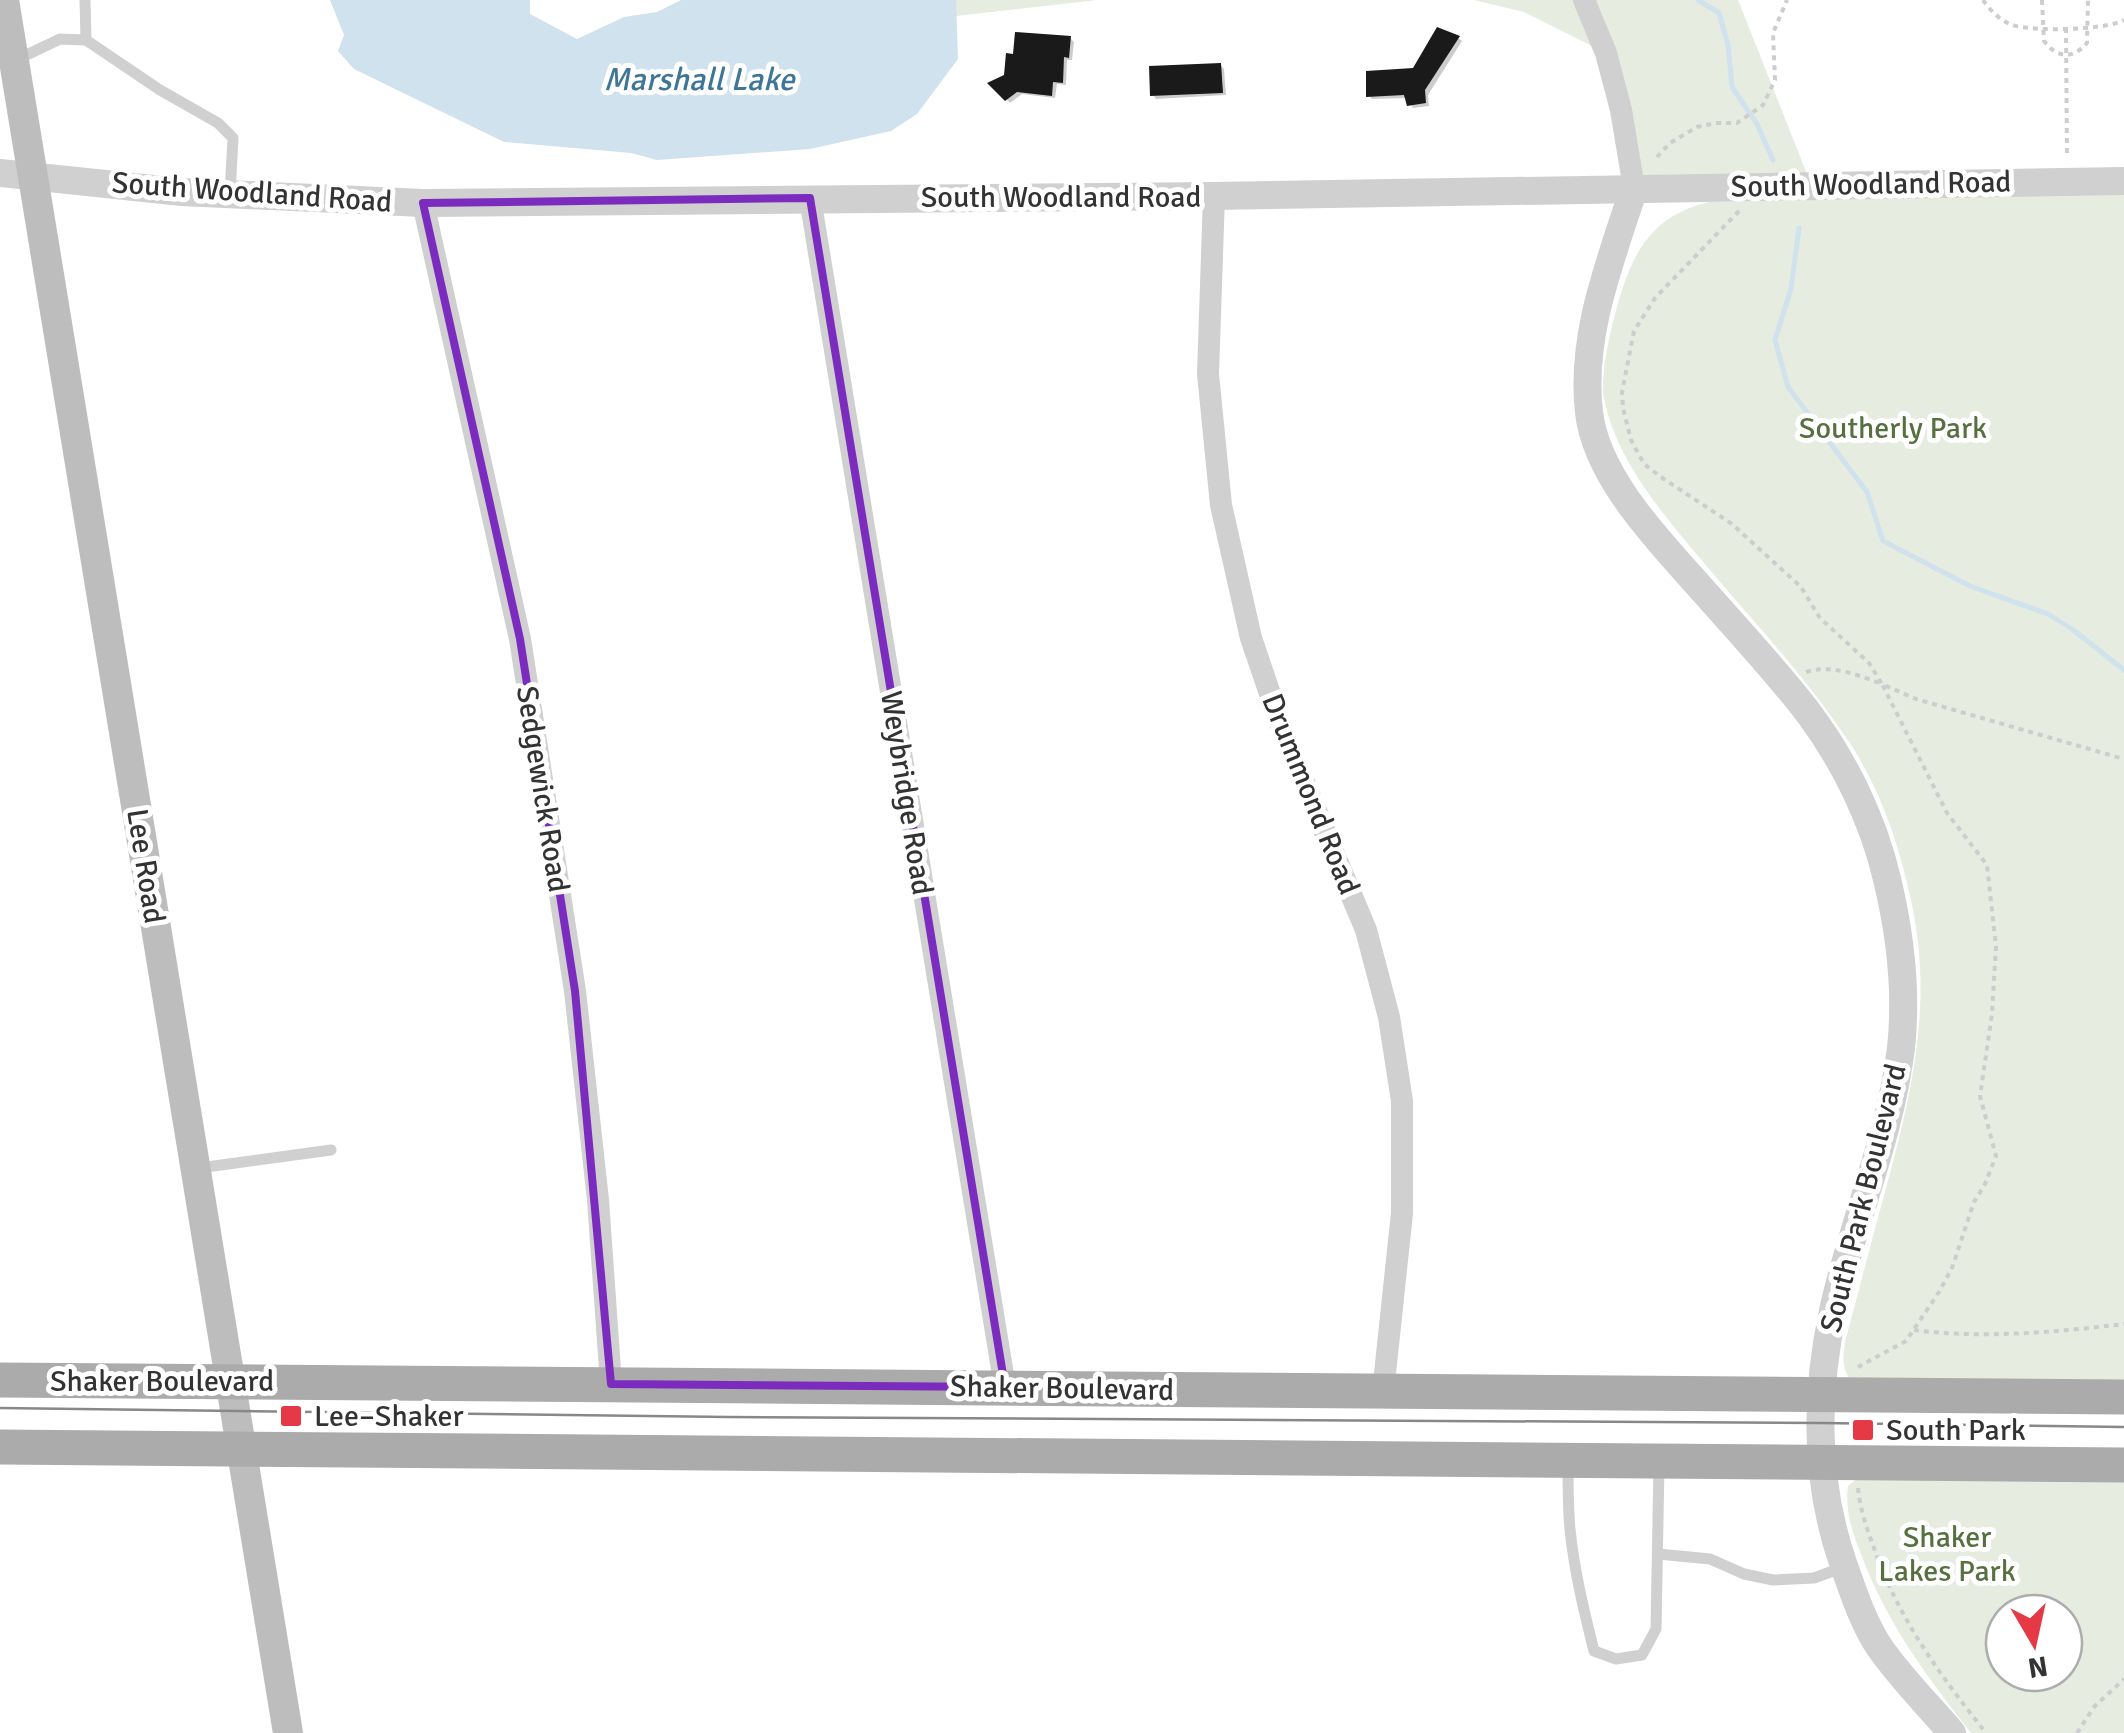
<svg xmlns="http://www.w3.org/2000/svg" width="2124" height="1733" viewBox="0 0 2124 1733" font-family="Signika,sans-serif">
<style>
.green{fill:#e6ecdf;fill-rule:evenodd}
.water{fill:#cfe2ee}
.shadow{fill:#0003}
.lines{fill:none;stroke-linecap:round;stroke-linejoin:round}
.stream{stroke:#cfe2ee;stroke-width:5}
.building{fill:#1a1a1a}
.path{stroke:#cdcdcd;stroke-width:4;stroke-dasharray:5 5;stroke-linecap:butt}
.service{stroke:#d0d0d0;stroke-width:11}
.minor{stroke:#d0d0d0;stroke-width:22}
.tertiary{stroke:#d0d0d0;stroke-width:28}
.secondary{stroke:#bdbdbd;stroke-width:30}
.primary{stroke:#ababab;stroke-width:35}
.tram{stroke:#888;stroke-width:2.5}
.marked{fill:none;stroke:#7b2cbf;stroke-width:8;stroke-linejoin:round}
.poi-dot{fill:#e63946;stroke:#fff;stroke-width:4}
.labels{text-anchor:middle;stroke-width:10;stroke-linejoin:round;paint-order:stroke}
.street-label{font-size:30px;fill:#333;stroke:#fff}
.park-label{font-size:30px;fill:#56703f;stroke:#fff}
.poi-label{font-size:30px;fill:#333;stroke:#fff;text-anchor:start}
.water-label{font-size:32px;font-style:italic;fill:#3f7597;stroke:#fff}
</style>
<rect width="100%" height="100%" fill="#fff"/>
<g class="green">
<path d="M956,0H1097L956,16Z"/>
<path d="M1474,0H1738L1811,184L1634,188L1606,53L1524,12Z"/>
<path d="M2124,194V1385L1851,1381C1841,1367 1843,1357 1845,1342C1859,1290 1872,1239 1886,1188C1913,1089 1934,999 1910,896C1898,841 1878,783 1845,736C1808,681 1764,633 1721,583C1676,529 1619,470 1604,399C1599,373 1614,314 1623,287C1638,242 1661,213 1709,202Z"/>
<path d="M2124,1475V1733H1971C1926,1675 1887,1624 1861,1554C1852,1532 1845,1511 1848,1486L1859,1477ZM2004,1613H2064V1673H2004Z"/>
</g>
<path class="water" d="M330,0H530V14L577,39L624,17L657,12L681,0H956L958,59L917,114L891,131L810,149L657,160L631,153L504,142L354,69L338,51L344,35Z"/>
<g class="shadow">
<path d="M1070,38L1074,42L1072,60H1067L1066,85L1057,84L1055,98L1022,94L1010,103L991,84Z"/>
<path d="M1458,38L1462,41L1428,95L1429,106L1413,108L1407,98L1372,99L1369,96L1414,71Z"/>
<path d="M1220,65L1224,69L1226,95L1156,99L1153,95Z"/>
</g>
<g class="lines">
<g class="stream">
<path d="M1698,0L1719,13L1728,45L1732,87L1757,124L1773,160"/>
<path d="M1799,228L1791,289L1775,340L1788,387L1867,492L1883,541L1970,586L2048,614L2072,629L2124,670"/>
</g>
</g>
<g class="building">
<path d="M1437,27L1460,36L1425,90L1426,103L1407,106L1404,95L1366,97V71L1413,68Z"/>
<path d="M1015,32L1071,36L1069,58L1064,57L1063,83L1053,82L1052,96L1017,92L1005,101L987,83L1004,75L1006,53L1013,54Z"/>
<path d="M1221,63L1223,93L1150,96L1149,66Z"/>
</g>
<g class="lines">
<g class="path">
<path d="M1983,0C1991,11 2000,21 2013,25C2033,32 2107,30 2124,20"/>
<path d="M2042,0L2044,41C2057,58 2072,60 2087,43L2088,0"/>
<path d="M2066,28L2067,158"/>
<path d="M1657,157L1670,143L1697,127L1716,123H1737L1763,105L1775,80L1773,33L1787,0"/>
<path d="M1739,211L1655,298L1634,331L1622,392L1623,408L1631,440L1644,464L1661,477L1732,524L1801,587L1820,618L1869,663L1882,684L1916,699L2124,759"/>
<path d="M1806,672C1831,664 1858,675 1882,684L1947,813L1987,865L1996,947L1992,1014L1980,1096L1996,1156L1985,1184L1974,1202L1952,1268L1939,1292L1906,1341L1858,1367"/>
<path d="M1914,1330C1981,1339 2057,1332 2124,1324"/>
<path d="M1858,1488C1860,1509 1867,1529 1874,1548C1898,1618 1940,1675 1986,1733"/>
<path d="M2077,1733L2094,1707L2124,1679"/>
</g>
<g class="service">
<path d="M85,0L86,40"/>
<path d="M18,59L60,39L86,40L160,90L218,123L233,138L230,194"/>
<path d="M199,1168L331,1150"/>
<path d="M1568,1466C1568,1487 1568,1508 1570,1529C1574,1570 1584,1611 1594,1651L1616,1659L1642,1655L1656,1629L1659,1465"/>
<path d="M1658,1554L1710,1559L1744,1574L1773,1580L1814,1578L1844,1567"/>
</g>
<g class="minor">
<path d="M1584,0L1606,53L1621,110L1634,188"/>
<path d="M1214,196L1208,374L1221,505L1251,638L1283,732L1366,930L1389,1017L1402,1101V1213L1383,1392"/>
<path d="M810,198L1005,1387"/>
<path d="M423,203L520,639L575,991L598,1200L611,1384"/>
</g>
<g class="tertiary">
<path d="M0,173L182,192L423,203L1214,196L2124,181"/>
<path d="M1634,188C1611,260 1580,335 1589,412C1596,479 1664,546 1707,595C1741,633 1776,671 1807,711C1844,760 1873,819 1887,879C1900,933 1907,992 1901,1048C1890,1139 1852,1223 1833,1311C1815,1395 1815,1482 1843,1563C1853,1591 1863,1623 1880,1648C1901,1678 1928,1705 1952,1733"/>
</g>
<path class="secondary" d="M4,0L288,1733"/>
<g class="primary">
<path d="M0,1380L2124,1397"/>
<path d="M0,1447L2124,1465"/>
</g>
<path class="tram" d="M0,1408L728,1417L1820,1423L2124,1427"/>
</g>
<path class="marked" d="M810,198L1005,1387L611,1384L575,991L520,639L423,203Z"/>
<g class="poi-dot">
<rect x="279" y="1404" width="24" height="24" rx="5"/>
<rect x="1851" y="1418" width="24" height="24" rx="5"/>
</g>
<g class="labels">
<g class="street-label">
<text transform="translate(1871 184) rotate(-1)" y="10">South Woodland Road</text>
<text transform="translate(252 192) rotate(4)" y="10">South Woodland Road</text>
<text x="1061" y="207">South Woodland Road</text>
<text transform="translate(543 789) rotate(81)" y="10">Sedgewick Road</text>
<text transform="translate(907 793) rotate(81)" y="10">Weybridge Road</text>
<text transform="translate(1311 794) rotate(68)" y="10">Drummond Road</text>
<text transform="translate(146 866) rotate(81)" y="10">Lee Road</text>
<text transform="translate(1863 1198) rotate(-76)" y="10">South Park Boulevard</text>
<text x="162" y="1391">Shaker Boulevard</text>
<text transform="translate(1062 1388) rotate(1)" y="10">Shaker Boulevard</text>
</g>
<g class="park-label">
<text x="1893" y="438">Southerly Park</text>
<text x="1947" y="1547">Shaker<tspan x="1947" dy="34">Lakes Park</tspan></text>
</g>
<g class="poi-label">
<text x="314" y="1426">Lee–Shaker</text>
<text x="1886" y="1440">South Park</text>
</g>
<g class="water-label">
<text x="699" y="90">Marshall Lake</text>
</g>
</g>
<g transform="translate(2034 1643) rotate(171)"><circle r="48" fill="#ffffff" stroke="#adadad" stroke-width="2.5"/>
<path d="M0-8L18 38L0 25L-18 38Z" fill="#e63946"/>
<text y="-15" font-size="28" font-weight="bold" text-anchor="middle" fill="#333333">N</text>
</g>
</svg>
